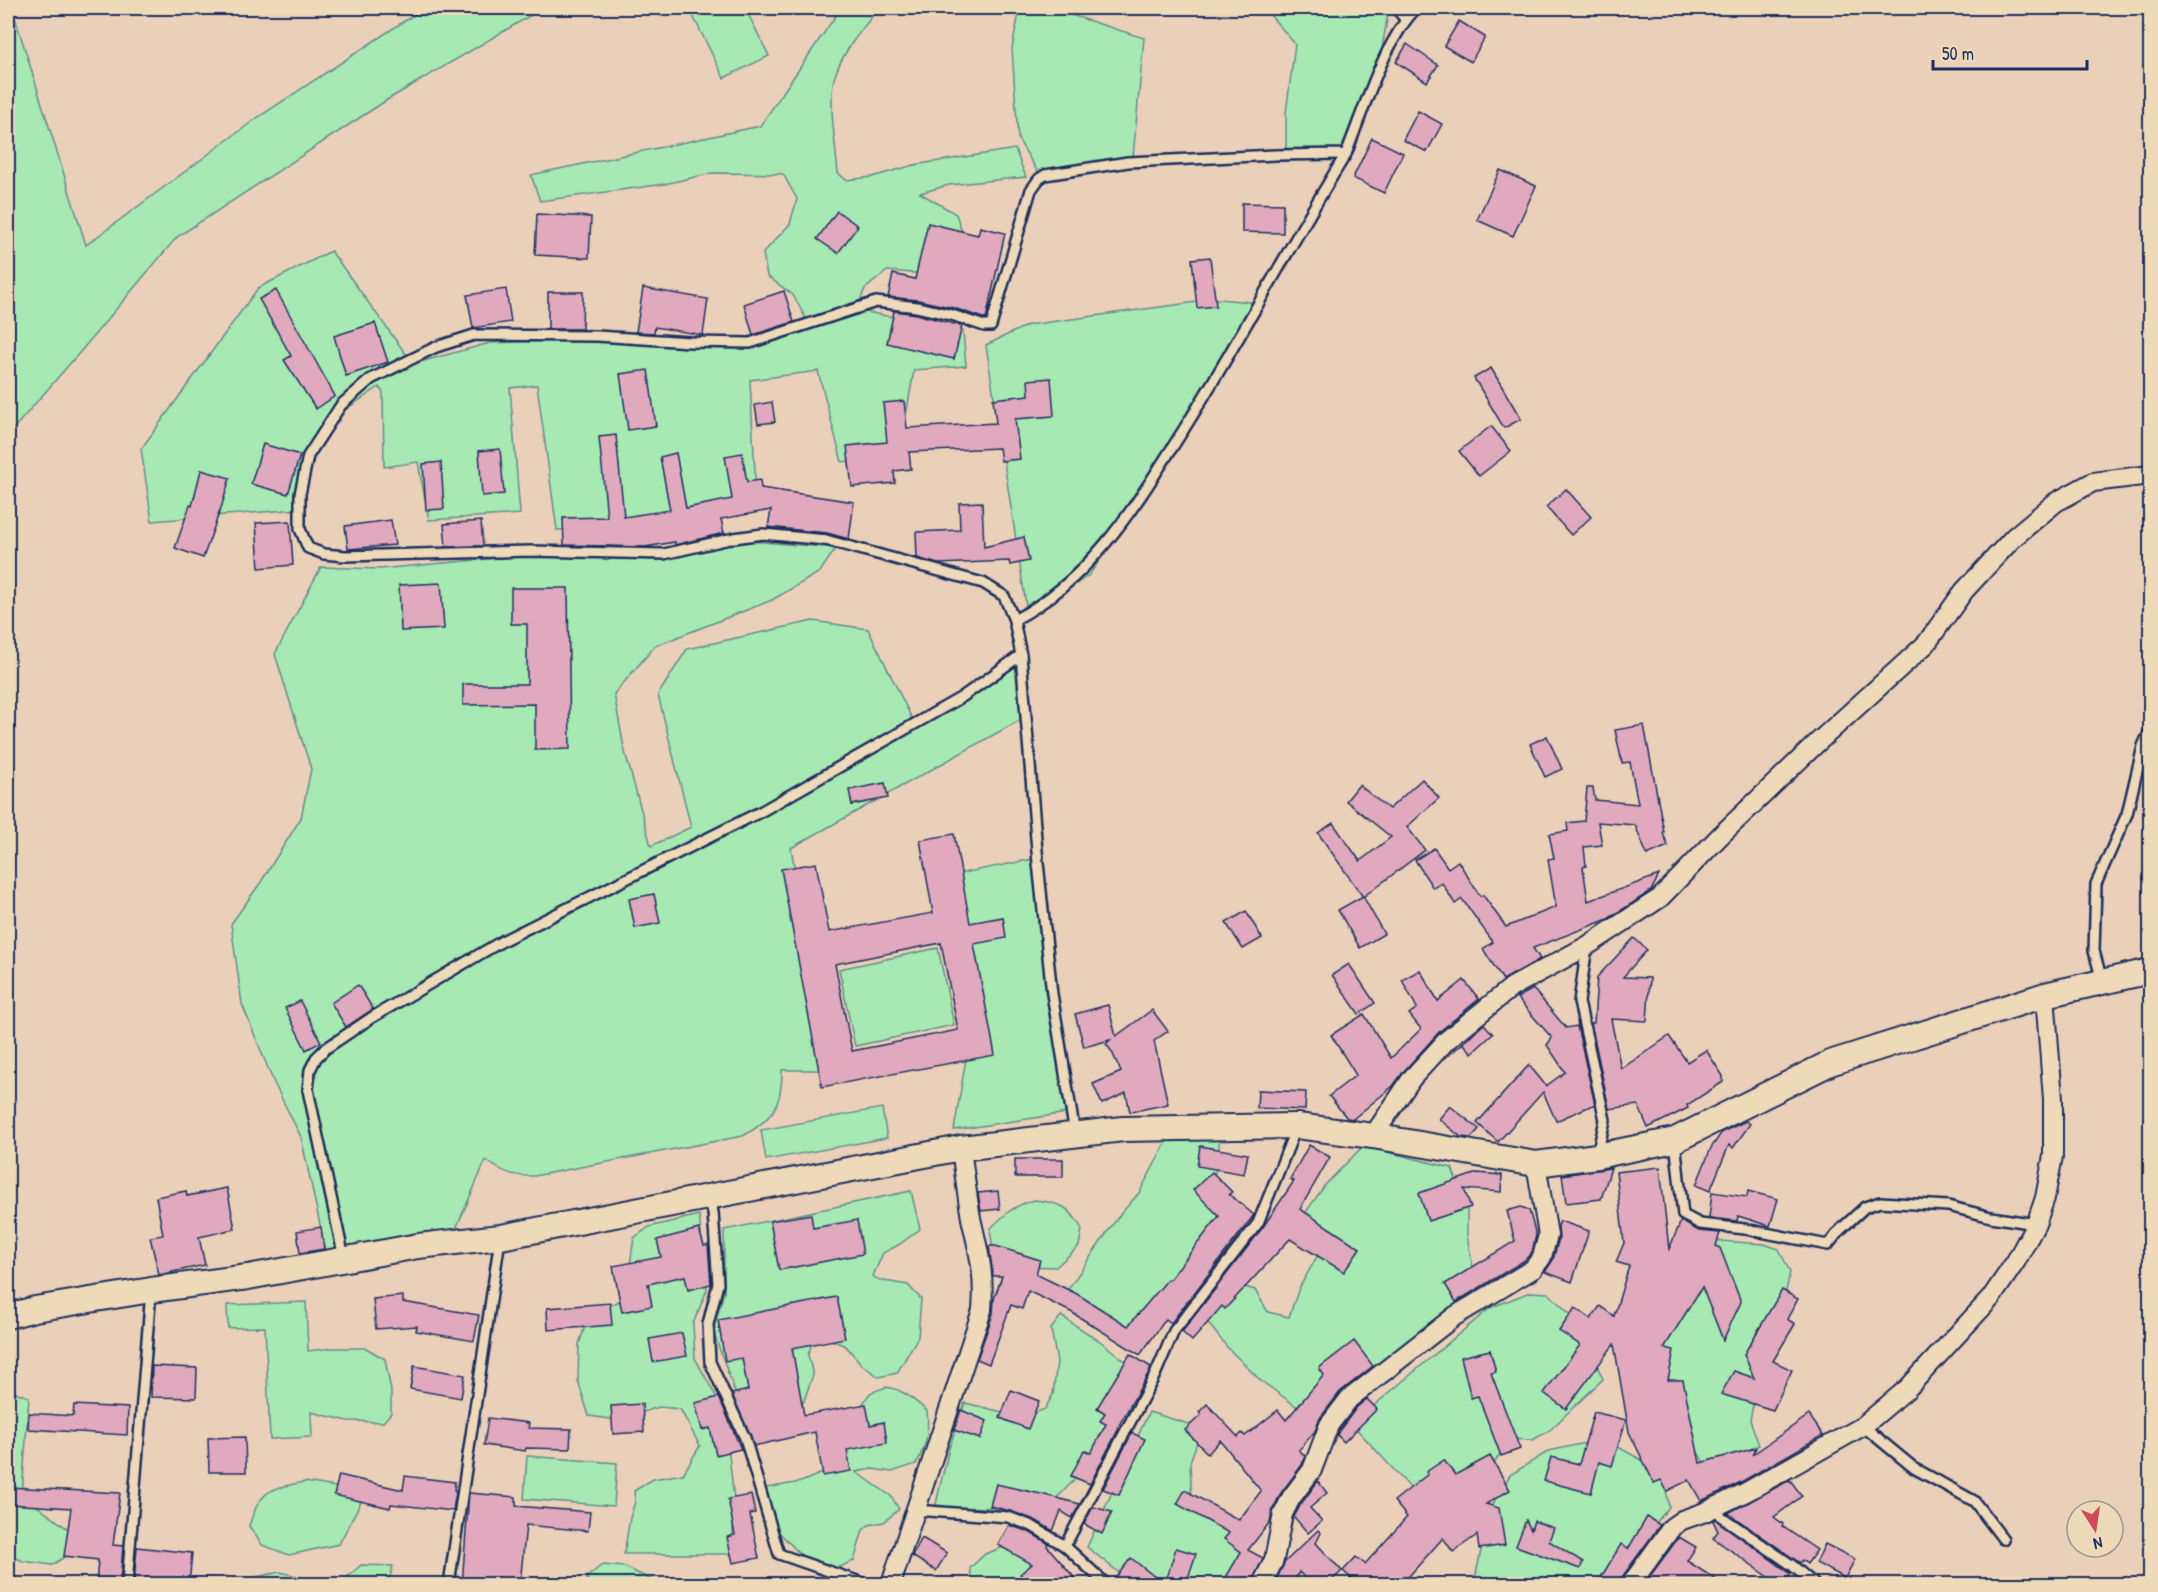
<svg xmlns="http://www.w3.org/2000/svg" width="2158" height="1592" viewBox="0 0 2158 1592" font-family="'Patrick Hand',sans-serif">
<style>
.green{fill:#a7e9b2;stroke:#618c88;stroke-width:1.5}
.building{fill:#e0a9be;stroke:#1b2f5e;stroke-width:1.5;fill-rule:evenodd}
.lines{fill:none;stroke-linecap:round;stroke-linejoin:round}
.service-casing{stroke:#1b2f5e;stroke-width:14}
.minor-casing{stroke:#1b2f5e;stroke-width:22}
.tertiary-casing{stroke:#1b2f5e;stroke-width:28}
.service{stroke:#eedab8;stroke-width:9}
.minor{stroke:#eedab8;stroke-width:18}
.tertiary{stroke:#eedab8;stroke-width:24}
</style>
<rect width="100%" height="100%" fill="#ebd0b9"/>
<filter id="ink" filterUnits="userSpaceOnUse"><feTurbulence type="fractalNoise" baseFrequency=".0167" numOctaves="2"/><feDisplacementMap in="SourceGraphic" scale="12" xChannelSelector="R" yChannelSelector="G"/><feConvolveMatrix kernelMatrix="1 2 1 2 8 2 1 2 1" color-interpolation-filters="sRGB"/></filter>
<g filter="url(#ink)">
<g class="green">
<path d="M8,8H12L86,245L257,118L424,8H543L387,100L177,237L80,352L8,435Z"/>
<path d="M689,8H745L769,56L724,78Z"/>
<path d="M841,8H879C863,28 841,53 834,79C828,103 836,148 838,173L846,180L872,177L914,165L1015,149L1026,177L949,185L920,193L956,214L963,235L951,270L913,273L887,271L865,289L856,310L963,331L966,366L914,370L899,455L842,462L818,371L750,380L756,492L704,523L557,530L537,385L510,388L520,514L429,520L418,462L384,467L383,393L379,387L345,410L311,458L300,509L152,521L141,449L258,288L331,251L413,364L490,343L601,339L693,347L753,345L811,328L793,295L767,276L763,253L790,224L797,199L783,174L712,173L665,184L540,201L531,175L760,126Z"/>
<path d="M1020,8H1068V14L1144,38L1133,157L1039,174L1018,139L1012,48Z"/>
<path d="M1264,8H1389L1380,60L1351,149L1286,152V113L1295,44Z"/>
<path d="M1219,299L1261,303L1133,514L1089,575L1028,618L986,345L1028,325Z"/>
<path d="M748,541L836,548L820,572L772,600L655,646L614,694L624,748L651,846L691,827L658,695L687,649L813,621L868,629L917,729L969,699L1017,662L1022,719L791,848L832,1070H782C782,1105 773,1119 743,1136L534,1176C515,1177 501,1172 486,1160L451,1240L330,1271L301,1137L274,1083L242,1004L231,924L261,882L301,818L311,769L275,654L321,567L379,569L552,553L659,560Z"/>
<path d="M1034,859L1067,1113L954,1130L968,1047L947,876Z"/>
<path d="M938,948L954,1025L855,1046L839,969Z"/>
<path d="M882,1108L887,1138L766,1160L761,1130Z"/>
<path d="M1172,1132L1219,1136V1159L1210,1189L1236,1216L1132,1339L1064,1295L1118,1217L1139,1193Z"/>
<path d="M1363,1146L1452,1168L1467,1209V1236L1472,1262L1464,1303L1384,1363L1315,1420L1260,1380L1227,1347L1204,1318L1231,1283L1255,1290L1268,1312L1289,1317L1299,1288L1325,1243L1299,1222L1325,1185Z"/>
<path d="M911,1191L920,1229L900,1244L883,1253L873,1276L878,1280L908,1285L921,1299L918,1337L897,1373L879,1377L861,1364L846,1346L815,1334L808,1355L813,1375L802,1406L742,1412L713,1331L724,1292V1230Z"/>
<path d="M1035,1200C1061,1203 1069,1206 1082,1229L1079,1246L1056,1267L1022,1266L995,1261L990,1229C1004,1215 1015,1204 1035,1200Z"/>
<path d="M699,1215L707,1290L693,1324L695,1358L724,1411L735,1508L731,1554H624L630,1518L635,1502L634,1491L653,1479L683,1474L700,1446L680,1409L659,1407L618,1420L589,1416L578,1381L579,1344L588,1317L629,1296V1271L634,1238L649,1227Z"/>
<path d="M1705,1240L1764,1244L1779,1249L1790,1272L1779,1326L1757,1385L1750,1420L1759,1445L1707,1468L1686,1432L1663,1368V1325Z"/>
<path d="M1530,1292L1548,1293L1577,1321L1603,1379L1550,1430L1533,1440L1508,1439L1480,1489L1426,1505L1352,1424L1490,1308Z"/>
<path d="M306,1302L308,1351L333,1348H366L385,1359L391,1391V1413L383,1422L348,1421L311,1412L312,1437L270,1439L265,1327L228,1328L227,1305Z"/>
<path d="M1061,1316L1100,1341L1136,1370L1091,1463L1048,1507L935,1508L949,1448L965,1403L1023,1417L1045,1409L1053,1394L1057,1362L1051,1329Z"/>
<path d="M886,1387C903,1389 914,1400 927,1411C929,1433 927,1445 916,1464L892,1472L872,1469L856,1472L891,1496L899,1509L884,1522L869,1525L863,1530L854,1561L837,1568L801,1555L776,1529L766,1488L801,1482L834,1468L843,1433L870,1393Z"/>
<path d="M8,1390L29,1397L22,1495L87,1543L52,1565L23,1561L8,1555Z"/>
<path d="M1149,1412L1202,1428L1190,1462L1192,1502L1242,1538L1245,1579L1241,1584H1133L1087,1547Z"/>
<path d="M1604,1439L1663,1472L1669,1507L1647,1534L1614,1584H1474L1485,1531L1495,1499L1510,1475L1549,1451Z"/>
<path d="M527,1456L617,1463L614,1506L524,1499Z"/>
<path d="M305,1482L366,1492L339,1544L289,1555L262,1545L249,1526C260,1489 270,1489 305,1482Z"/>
<path d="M1012,1544L1070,1584H972L970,1568L985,1554Z"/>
<path d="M361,1565L393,1566L388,1584H245L246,1579L280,1572L320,1582L345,1579Z"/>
<path d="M602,1565L625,1567L660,1584H588L587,1577Z"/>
</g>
<g class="building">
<path d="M1459,21L1485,37L1471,62L1444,46Z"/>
<path d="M1407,44L1438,65L1427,82L1396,62Z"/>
<path d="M1418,111L1442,124L1427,152L1403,140Z"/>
<path d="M1372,138L1403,153L1384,193L1353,178Z"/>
<path d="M1500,170L1536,186L1513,236L1477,220Z"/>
<path d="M1242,203L1283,204V233L1242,232Z"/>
<path d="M837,211L858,226L838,253L817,239Z"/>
<path d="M537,214L591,217L589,258L535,255Z"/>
<path d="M928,223L978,235L980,227L1005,233L986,319L954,308L918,300L888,297L893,274L915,279Z"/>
<path d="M1210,257L1216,306L1197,308L1192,259Z"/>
<path d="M643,288L708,299L703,335L655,327L654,333L636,332Z"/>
<path d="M506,289L511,322L473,328L467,295Z"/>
<path d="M276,290L335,396L316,409L284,360L291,356L259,299Z"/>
<path d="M784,291L794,322L753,335L744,304Z"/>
<path d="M548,292H583L582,329H548Z"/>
<path d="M894,311L916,314L962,326L954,359L887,343Z"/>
<path d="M375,323L388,362L346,376L334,336Z"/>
<path d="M1491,368L1521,419L1504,428L1474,378Z"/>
<path d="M648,370L656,426L628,430L620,374Z"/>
<path d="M1051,378L1054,416L1015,419L1020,459L1001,461L999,448L909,452L911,469L894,471L895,483L852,487L847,446L887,442L883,403L904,401L907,428L996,423L993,399L1029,395L1028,380Z"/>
<path d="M772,402L775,422L758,424L755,405Z"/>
<path d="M1491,426L1511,451L1479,476L1459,451Z"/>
<path d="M616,435L624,517L670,510L660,457L676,453L686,508L732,499L725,456L742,453L747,482L760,480L761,488L854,502L849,539L827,533L768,527L771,510L721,519L724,533L675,545V542L645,547L564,545L563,518L607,517L599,437Z"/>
<path d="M263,444L300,455L288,494L251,484Z"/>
<path d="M500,449L504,494L482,496L479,451Z"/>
<path d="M441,462L444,509L426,510L423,464Z"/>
<path d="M201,470L230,478L222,505L203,558L175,548L190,505L192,506Z"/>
<path d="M1566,489L1591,517L1571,535L1546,507Z"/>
<path d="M982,502L984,547L1024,537L1029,561L1010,565L1009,561L938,564L917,558L916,532L960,530L959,503Z"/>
<path d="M391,520L395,545L348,549L345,526Z"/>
<path d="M290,521L293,565L259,568L256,523Z"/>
<path d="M481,521L483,546L446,547L444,524Z"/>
<path d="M441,583L444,629L401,631L399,585Z"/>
<path d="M511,588H568L570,749L535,750V704L463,705V684H527V624H511Z"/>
<path d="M1644,725L1664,832L1663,833L1668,846L1647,855L1635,825L1598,822L1602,845L1584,847L1586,866L1583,867L1588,901L1659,875L1651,891L1608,919L1533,948L1540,959L1503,980L1483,949L1493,942L1462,899L1455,904L1442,883L1433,888L1415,860L1434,848L1448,868L1458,861L1480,896L1483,895L1506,927L1556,907L1548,859L1554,858L1549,834L1568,831L1567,823L1584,821L1587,788H1593L1595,800L1638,804L1630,762L1622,763L1615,730Z"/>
<path d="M1547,736L1562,769L1545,777L1530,744Z"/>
<path d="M1422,779L1439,798L1407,827L1425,850L1363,897L1318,833L1333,823L1360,861L1391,837L1346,801L1359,785L1389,809Z"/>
<path d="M885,783L888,798L852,805L849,790Z"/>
<path d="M954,834L970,923L1003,917L1006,938L974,944L995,1055L822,1087L781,869L816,863L829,932L933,913L920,840ZM941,943L958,1030L852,1051L835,964Z"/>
<path d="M654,894L660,923L635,928L629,899Z"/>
<path d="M1363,896L1384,934L1360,948L1338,910Z"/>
<path d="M1246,911L1262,938L1243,949L1226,923Z"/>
<path d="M1634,938L1647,950L1623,977L1650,978L1647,1021L1611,1019L1621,1069L1669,1036L1687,1062L1706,1050L1723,1076V1082L1687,1105L1688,1108L1648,1128L1638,1105L1609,1109L1591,1023H1594L1597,977Z"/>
<path d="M1349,964L1375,1003L1359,1014L1332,975Z"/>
<path d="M1420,970L1438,1001L1464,980L1479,999L1439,1032L1404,1071L1393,1086L1353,1119L1347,1118L1329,1096L1356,1075L1331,1035L1364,1014L1391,1058L1421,1029L1409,1014L1417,1008L1402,980Z"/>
<path d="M358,985L373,1009L346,1027L331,1003Z"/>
<path d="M1533,989L1566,1028L1577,1026L1595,1104L1556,1121L1543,1092L1498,1142L1477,1123L1529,1065L1546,1086L1565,1072L1547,1045L1552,1038L1517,998Z"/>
<path d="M300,1001L321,1042L306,1050L285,1008Z"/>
<path d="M1108,1005L1116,1036L1152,1010L1168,1031L1154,1041L1168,1104L1130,1112L1126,1093L1102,1104L1093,1084L1121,1072L1112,1052L1106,1044L1110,1040L1084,1047L1075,1014Z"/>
<path d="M1484,1024L1493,1034L1472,1053L1463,1043L1448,1056Z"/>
<path d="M1258,1090L1306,1092L1305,1110L1257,1108Z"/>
<path d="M1450,1106L1479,1129L1471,1138L1461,1137L1439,1119Z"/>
<path d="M1746,1121L1750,1124L1733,1148L1729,1145L1710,1191L1696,1185L1711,1148L1722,1132Z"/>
<path d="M1309,1145L1330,1157L1300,1209L1360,1248L1344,1272L1290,1239L1225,1309L1222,1306L1192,1341L1182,1332L1263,1227L1294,1181L1290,1179Z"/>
<path d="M1200,1146L1248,1154L1244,1174L1197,1166Z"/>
<rect x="1015" y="1159" width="48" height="18"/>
<path d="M1660,1167L1669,1249L1681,1221L1699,1231L1720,1233L1716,1246L1720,1248L1741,1302L1723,1340L1702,1287L1664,1348L1674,1350L1668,1380H1683L1700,1463L1756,1448L1752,1455L1809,1415L1823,1435L1741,1482L1701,1501L1689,1480L1667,1491L1661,1480L1654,1483L1629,1432L1614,1344L1566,1409L1544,1393L1580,1345L1559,1331L1575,1308L1591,1319L1600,1306L1614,1316L1629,1266L1616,1262L1624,1243L1616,1172Z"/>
<path d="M1611,1168L1601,1199L1566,1203L1562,1175Z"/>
<path d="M1212,1172L1232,1192L1229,1194L1254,1215L1171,1323L1166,1319L1140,1355L1071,1312L1028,1291L1022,1309L1011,1305L989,1364L977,1359L993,1314L994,1299L1002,1276H993L989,1246H996L1040,1260L1036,1274L1077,1294L1128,1326L1168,1279L1169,1280L1219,1216L1193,1190Z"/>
<path d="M1477,1173L1502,1175L1501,1192L1464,1189L1471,1207L1428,1221L1419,1193Z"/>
<path d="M227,1188L235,1229L199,1237L205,1265L159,1275L150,1237L163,1235L156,1197L186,1191L187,1196Z"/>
<path d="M998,1191L1000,1209L981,1211L978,1193Z"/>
<path d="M1748,1191L1778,1199L1770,1226L1738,1216L1737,1221L1709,1218L1712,1192L1747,1197Z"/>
<path d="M1521,1207L1529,1210L1536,1235L1532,1252L1525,1260L1456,1302L1445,1284L1515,1241L1507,1211Z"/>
<path d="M811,1214L813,1228L857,1220L863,1254L779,1270L770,1221Z"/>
<path d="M1560,1221L1589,1231L1572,1282L1545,1272L1553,1260L1559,1238L1558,1226Z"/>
<path d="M321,1227L324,1249L300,1253L297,1231Z"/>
<path d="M699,1229L704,1246L708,1245L711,1284L688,1290L685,1276L648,1284L652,1306L622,1312L613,1266L661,1257L657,1240Z"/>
<path d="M1782,1290L1798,1299L1787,1319L1795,1324L1773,1361L1792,1370L1773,1410L1721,1394L1734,1371L1754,1378L1744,1354Z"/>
<path d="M403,1296V1302L479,1315L474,1341L416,1331L417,1326L376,1329L373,1299Z"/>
<path d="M837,1297L845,1338L792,1348L804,1415L866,1404L870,1425L884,1422L887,1443L847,1450L851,1471L823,1476L815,1432L754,1446L732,1394L748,1390L742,1358L725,1361L718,1320Z"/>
<path d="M610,1303L612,1325L548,1330L547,1308Z"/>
<path d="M682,1333L687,1356L653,1362L649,1339Z"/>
<path d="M1354,1341L1373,1366L1340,1392L1320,1418L1315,1431L1299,1450L1305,1456L1302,1465L1281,1493L1273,1509L1270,1522L1248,1550L1263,1558L1251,1584H1222L1241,1552L1224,1539L1229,1533L1177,1504L1185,1490L1239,1520L1261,1491L1220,1440L1208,1454L1185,1430L1201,1415L1199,1412L1207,1404L1238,1437L1242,1433L1245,1436L1278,1410L1286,1420L1324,1375L1319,1368Z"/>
<path d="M1490,1350L1496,1372L1491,1373L1520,1449L1501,1456L1478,1396L1471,1398L1461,1357Z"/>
<path d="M1130,1354L1151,1367L1149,1372L1118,1427L1119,1428L1090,1484L1071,1476L1084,1450L1091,1453L1106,1424L1100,1421L1105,1413L1097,1408Z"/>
<path d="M152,1366L197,1368L196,1398L151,1397Z"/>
<path d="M414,1366L465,1375L461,1398L410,1389Z"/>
<path d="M1011,1390L1039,1401L1028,1429L1000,1418Z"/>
<path d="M719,1397L741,1449L716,1455L710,1428L702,1430L695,1403Z"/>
<path d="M1367,1399L1377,1409L1344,1442L1337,1435L1339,1431L1357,1407Z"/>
<path d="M642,1404L644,1432L613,1434L611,1406Z"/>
<path d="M74,1405L128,1408L127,1435L28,1429L29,1413L73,1416Z"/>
<path d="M961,1410L987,1421L980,1439L954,1430Z"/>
<path d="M1594,1412L1626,1420L1612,1466L1599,1462L1591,1493L1544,1481L1551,1457L1579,1464Z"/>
<path d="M488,1418L529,1423L528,1428L571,1429L570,1449L526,1448L525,1451L484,1445Z"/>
<path d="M1132,1433L1145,1439L1119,1495L1103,1489Z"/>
<path d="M245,1437L246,1472H209L208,1438Z"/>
<path d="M1490,1456L1510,1490L1486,1504L1499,1508L1505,1545L1479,1549L1477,1535L1453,1552L1443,1538L1402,1584H1358L1343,1571L1356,1557L1365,1564L1407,1517L1394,1501L1428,1474L1426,1472L1444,1460L1455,1475Z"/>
<path d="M339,1475L403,1490L405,1476L455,1482L454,1491L456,1492L453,1511L391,1504L390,1508L334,1495Z"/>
<path d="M1790,1480L1802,1496L1774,1517L1783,1524L1782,1526L1817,1550L1807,1564L1802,1560L1800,1563L1728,1513Z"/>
<path d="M1318,1481L1327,1493L1310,1508L1322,1521L1308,1533L1294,1517L1301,1504Z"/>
<path d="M996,1484L1041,1494L1080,1504L1072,1518L1061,1511L1053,1531L1035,1520L1010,1511L990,1506Z"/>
<path d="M8,1487L120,1493L113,1545L123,1546L120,1584H96L98,1560L64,1556L71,1508L8,1504Z"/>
<path d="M469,1493L516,1497V1506L590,1512L588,1531L526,1525L520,1584H462Z"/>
<path d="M751,1495L755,1513L750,1514L759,1558L733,1563L727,1537L735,1535L728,1499Z"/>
<path d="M1093,1507L1112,1512L1102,1534L1084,1524Z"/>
<path d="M1647,1517L1660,1525L1622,1577L1620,1584H1597L1621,1544L1628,1549Z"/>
<path d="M1715,1519L1791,1574L1783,1584H1779L1713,1538L1718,1531L1713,1521Z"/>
<path d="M1526,1520L1531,1530L1534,1521L1554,1528L1549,1541L1583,1562L1580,1569L1516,1546Z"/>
<path d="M1009,1525L1029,1532L1048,1543L1047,1546L1080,1584H1029L1020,1574L1032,1564L998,1545Z"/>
<path d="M1318,1530L1321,1533L1316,1543L1342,1571L1328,1584H1311L1299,1572L1292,1584H1274L1285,1562Z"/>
<path d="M1679,1537L1696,1547L1687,1561L1723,1584H1644Z"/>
<path d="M922,1538L947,1553L936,1571L912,1556Z"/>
<path d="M1825,1544L1855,1559L1845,1578L1816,1563Z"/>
<path d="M137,1547L192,1553L189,1584H134Z"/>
<path d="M1176,1548L1196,1554L1186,1584H1165Z"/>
<path d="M1131,1558L1164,1584H1113L1112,1582Z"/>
</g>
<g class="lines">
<defs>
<g id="service">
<path d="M1406,20L1416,8"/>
<path d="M1014,620C1093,579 1138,501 1184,429C1241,339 1290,244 1346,154"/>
<path d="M1587,946L1579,1002L1605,1120L1597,1155"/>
<path d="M2102,981L2094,951L2096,884L2127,814L2143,746L2150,731"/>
<path d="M1075,1134L1052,994L1038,863L1021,655L1014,620L1004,596L983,583L826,540L763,534L734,538L664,554L531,551L345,556L324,554L308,548L300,529V494L308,456L341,405L371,379L436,347L474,335L597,336L690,342L750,343L876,302L917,307L952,315L984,326H991L1031,190L1039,179L1045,175L1128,162L1275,155L1346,154C1364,109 1378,60 1406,20L1396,8"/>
<path d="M1675,1141L1683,1215L1700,1224L1745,1229L1828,1245L1840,1230L1865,1207L1880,1202L1948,1206L1991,1217L2036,1224"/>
<path d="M708,1198L713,1212L718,1284L708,1324L710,1362L745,1438L779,1554L866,1584"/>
<path d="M344,1258L308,1090L310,1070L316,1058L325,1049L371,1018L504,940L762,811L962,697L1021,655"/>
<path d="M1863,1426L1914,1468L1974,1501L2003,1539"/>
<path d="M1715,1507L1722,1517L1793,1566L1814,1584"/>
<path d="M915,1510L1008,1517L1032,1526L1065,1546"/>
<path d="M127,1584L151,1291"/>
<path d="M449,1584L500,1239"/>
<path d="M1106,1584L1065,1546L1155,1375L1174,1331L1258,1223L1296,1128"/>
</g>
<g id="minor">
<path d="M1373,1136L1412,1078L1447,1040L1512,987L1587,946L1660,898L1720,836L1818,742L1926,644L1964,591L2014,537L2056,502L2093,482L2150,475"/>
<path d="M891,1584L982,1310C985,1273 979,1254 971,1218C967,1195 964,1171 961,1148"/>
<path d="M1262,1584L1274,1560L1283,1514L1291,1498L1312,1470L1329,1425L1349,1399L1455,1316L1533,1269L1542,1257L1548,1235L1536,1164"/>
<path d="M1631,1584L1672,1527L1682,1520L1705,1512L1746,1492L1863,1426L1907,1389L1991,1298L2016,1261L2036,1224L2045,1198L2053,1156V1099L2045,995"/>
</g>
<path id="tertiary" d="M8,1316L35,1309L151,1290L248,1277L418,1246L501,1237L961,1148L1123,1129L1297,1126L1373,1136L1536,1164L1597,1156L1675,1140L1830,1063L2045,995L2150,971"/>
</defs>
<use href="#service" class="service-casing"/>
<use href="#minor" class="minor-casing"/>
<use href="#tertiary" class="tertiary-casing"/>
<use href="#service" class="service"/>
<use href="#minor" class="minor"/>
<use href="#tertiary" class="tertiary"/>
</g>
</g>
<rect width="2158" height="1592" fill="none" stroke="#eedab8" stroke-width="30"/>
<rect x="15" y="15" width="2128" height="1562" fill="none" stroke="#1b2f5e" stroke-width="2" filter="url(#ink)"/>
<g transform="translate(2095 1529) rotate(168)"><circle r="28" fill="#eedab8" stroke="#9a9694" stroke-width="1.5"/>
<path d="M0-4.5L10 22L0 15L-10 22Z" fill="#d1495b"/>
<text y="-9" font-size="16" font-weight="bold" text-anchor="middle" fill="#1b2f5e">N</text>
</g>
<path d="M1933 60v9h154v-9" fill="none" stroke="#1b2f5e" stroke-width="3"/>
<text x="1942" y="60" font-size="18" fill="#1b2f5e" stroke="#eedab8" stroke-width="4.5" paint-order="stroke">50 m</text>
</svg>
